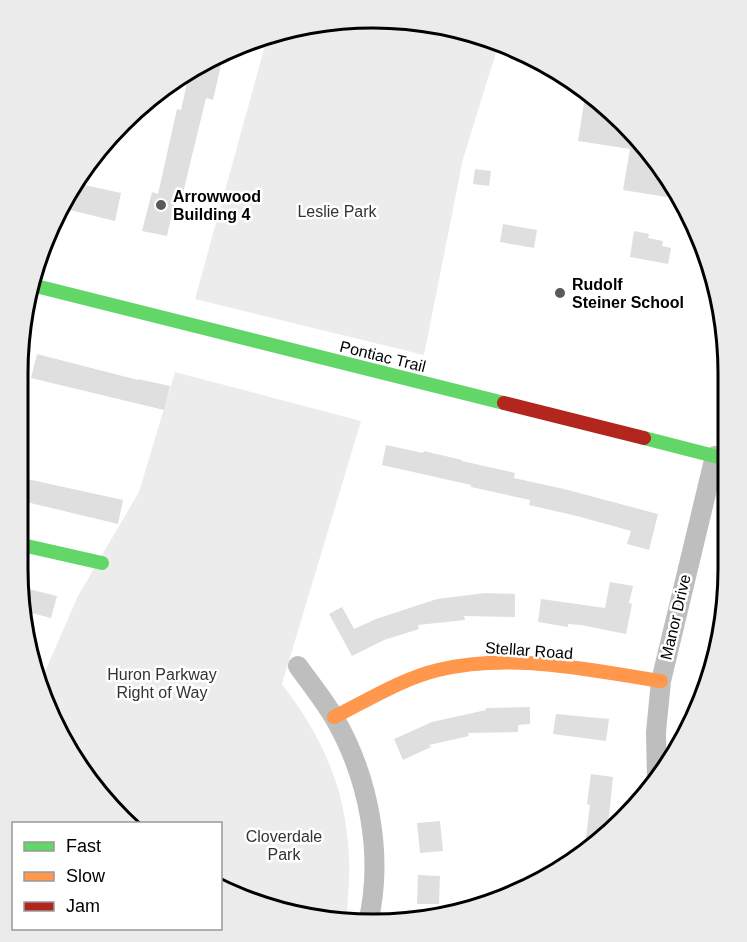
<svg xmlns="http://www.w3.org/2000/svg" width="747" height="942" viewBox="0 0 747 942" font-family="Helvetica,sans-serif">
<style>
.green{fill:#ececec}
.building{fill:#dfdfdf}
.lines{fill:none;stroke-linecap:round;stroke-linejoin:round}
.street{stroke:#bebebe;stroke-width:20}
.fast{stroke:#63d668;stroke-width:14}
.slow{stroke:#ff974d;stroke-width:14}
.jam{stroke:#b3261e;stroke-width:14}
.poi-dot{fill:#595959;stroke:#fff;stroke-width:2}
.labels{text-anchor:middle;stroke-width:5;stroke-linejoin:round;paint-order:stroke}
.poi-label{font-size:16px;font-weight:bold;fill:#000;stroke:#fff;text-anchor:start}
.park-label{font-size:16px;fill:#333;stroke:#fff}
.street-label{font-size:16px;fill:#000;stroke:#fff}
.rim{fill:none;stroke:#000;stroke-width:3}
</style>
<rect width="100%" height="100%" fill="#fff"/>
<g class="green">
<path d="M327,21L466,30L498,46L463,159L424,355L195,299L266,42Z"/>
<path d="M175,372L361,421L282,684C323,738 346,788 349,858C350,876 348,895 347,913L345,920L281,912L221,887L220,824H127L122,820L65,746L40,683L78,596L139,492Z"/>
</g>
<g class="building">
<path d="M223,56L213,100L206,98L183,193L177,192L167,236L142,231L152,192L158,194L177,109L181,110L190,70L196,65Z"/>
<path d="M586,90L590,92L669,182L667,197L623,190L630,149L578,141Z"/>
<path d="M475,169L491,171L489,186L473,184Z"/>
<path d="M80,184L121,193L115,221L66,209Z"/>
<path d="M503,224L537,230L534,248L500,242Z"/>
<path d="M634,231L649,234L648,238L663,241L662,246L671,248L668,264L630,257Z"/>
<path d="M37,354L138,380V379L170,386L164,410L31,378Z"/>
<path d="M386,445L423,453L424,451L462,460V461L515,473L514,478L564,489L658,514L649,550L627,544L631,531L577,516L529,505L530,500L471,487V485L382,465Z"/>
<path d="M18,477L123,500L118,524L18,500Z"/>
<path d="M610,582L633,586L629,603L632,604L626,634L581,625L568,624V627L538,622L541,599L605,608Z"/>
<path d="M20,587L57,596L51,618L24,611Z"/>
<path d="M485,593L515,594V617L464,616L465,620L418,625L419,629L384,640L352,656L329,614L342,607L354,629L376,619L437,599Z"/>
<path d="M530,707V724L518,725V732L468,733L469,736L429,745L431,747L403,760L394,739L432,722L486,710V708Z"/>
<path d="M556,714L609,719L606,741L553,734Z"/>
<path d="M591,774L613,777L608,826L615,827L608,836L584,853L590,805L587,804Z"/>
<path d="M440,821L443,851L420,853L417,823Z"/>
<path d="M418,875L440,876L439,904H417Z"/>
</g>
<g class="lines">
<g class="street">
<path d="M298,666C310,683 324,700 335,719C369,778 384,856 368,923"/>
<path d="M657,780L656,732L661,681L715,456"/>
</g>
<g class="fast">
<path d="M32,285L504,403"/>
<path d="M644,438L726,459"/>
<path d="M18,544L102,563"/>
</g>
<path class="slow" d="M334,717C368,700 401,679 438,670C511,652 588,670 661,681"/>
<path class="jam" d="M504,403L644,438"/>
</g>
<g class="poi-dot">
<circle cx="161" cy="205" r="6"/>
<circle cx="560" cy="293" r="6"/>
</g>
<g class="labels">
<g class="poi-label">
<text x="173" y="202">Arrowwood<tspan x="173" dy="18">Building 4</tspan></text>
<text x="572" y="290">Rudolf<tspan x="572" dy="18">Steiner School</tspan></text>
</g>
<g class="park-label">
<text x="337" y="217">Leslie Park</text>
<text x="162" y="680">Huron Parkway<tspan x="162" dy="18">Right of Way</tspan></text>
<text x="284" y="842">Cloverdale<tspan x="284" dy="18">Park</tspan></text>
</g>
<g class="street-label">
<text transform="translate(383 356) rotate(14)" y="6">Pontiac Trail</text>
<text transform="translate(675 617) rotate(-77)" y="6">Manor Drive</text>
<text transform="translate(529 650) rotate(4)" y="6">Stellar Road</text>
</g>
</g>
<path d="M0 0H747V942H0ZM373 28H373A345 345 0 0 1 718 373V569A345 345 0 0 1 373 914H373A345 345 0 0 1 28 569V373A345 345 0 0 1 373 28Z" fill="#ebebeb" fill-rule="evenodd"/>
<path class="rim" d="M373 28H373A345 345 0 0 1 718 373V569A345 345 0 0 1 373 914H373A345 345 0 0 1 28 569V373A345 345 0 0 1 373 28Z"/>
<rect x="12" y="822" width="210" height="108" fill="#ffffff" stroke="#999999" stroke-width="1.5"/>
<rect x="24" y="842" width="30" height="9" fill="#63d668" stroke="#999999" stroke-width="1.5"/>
<text x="66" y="852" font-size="18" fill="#000000">Fast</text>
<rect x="24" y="872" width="30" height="9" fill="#ff974d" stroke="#999999" stroke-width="1.5"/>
<text x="66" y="882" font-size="18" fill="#000000">Slow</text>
<rect x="24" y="902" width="30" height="9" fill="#b3261e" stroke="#999999" stroke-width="1.5"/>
<text x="66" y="912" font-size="18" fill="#000000">Jam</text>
</svg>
